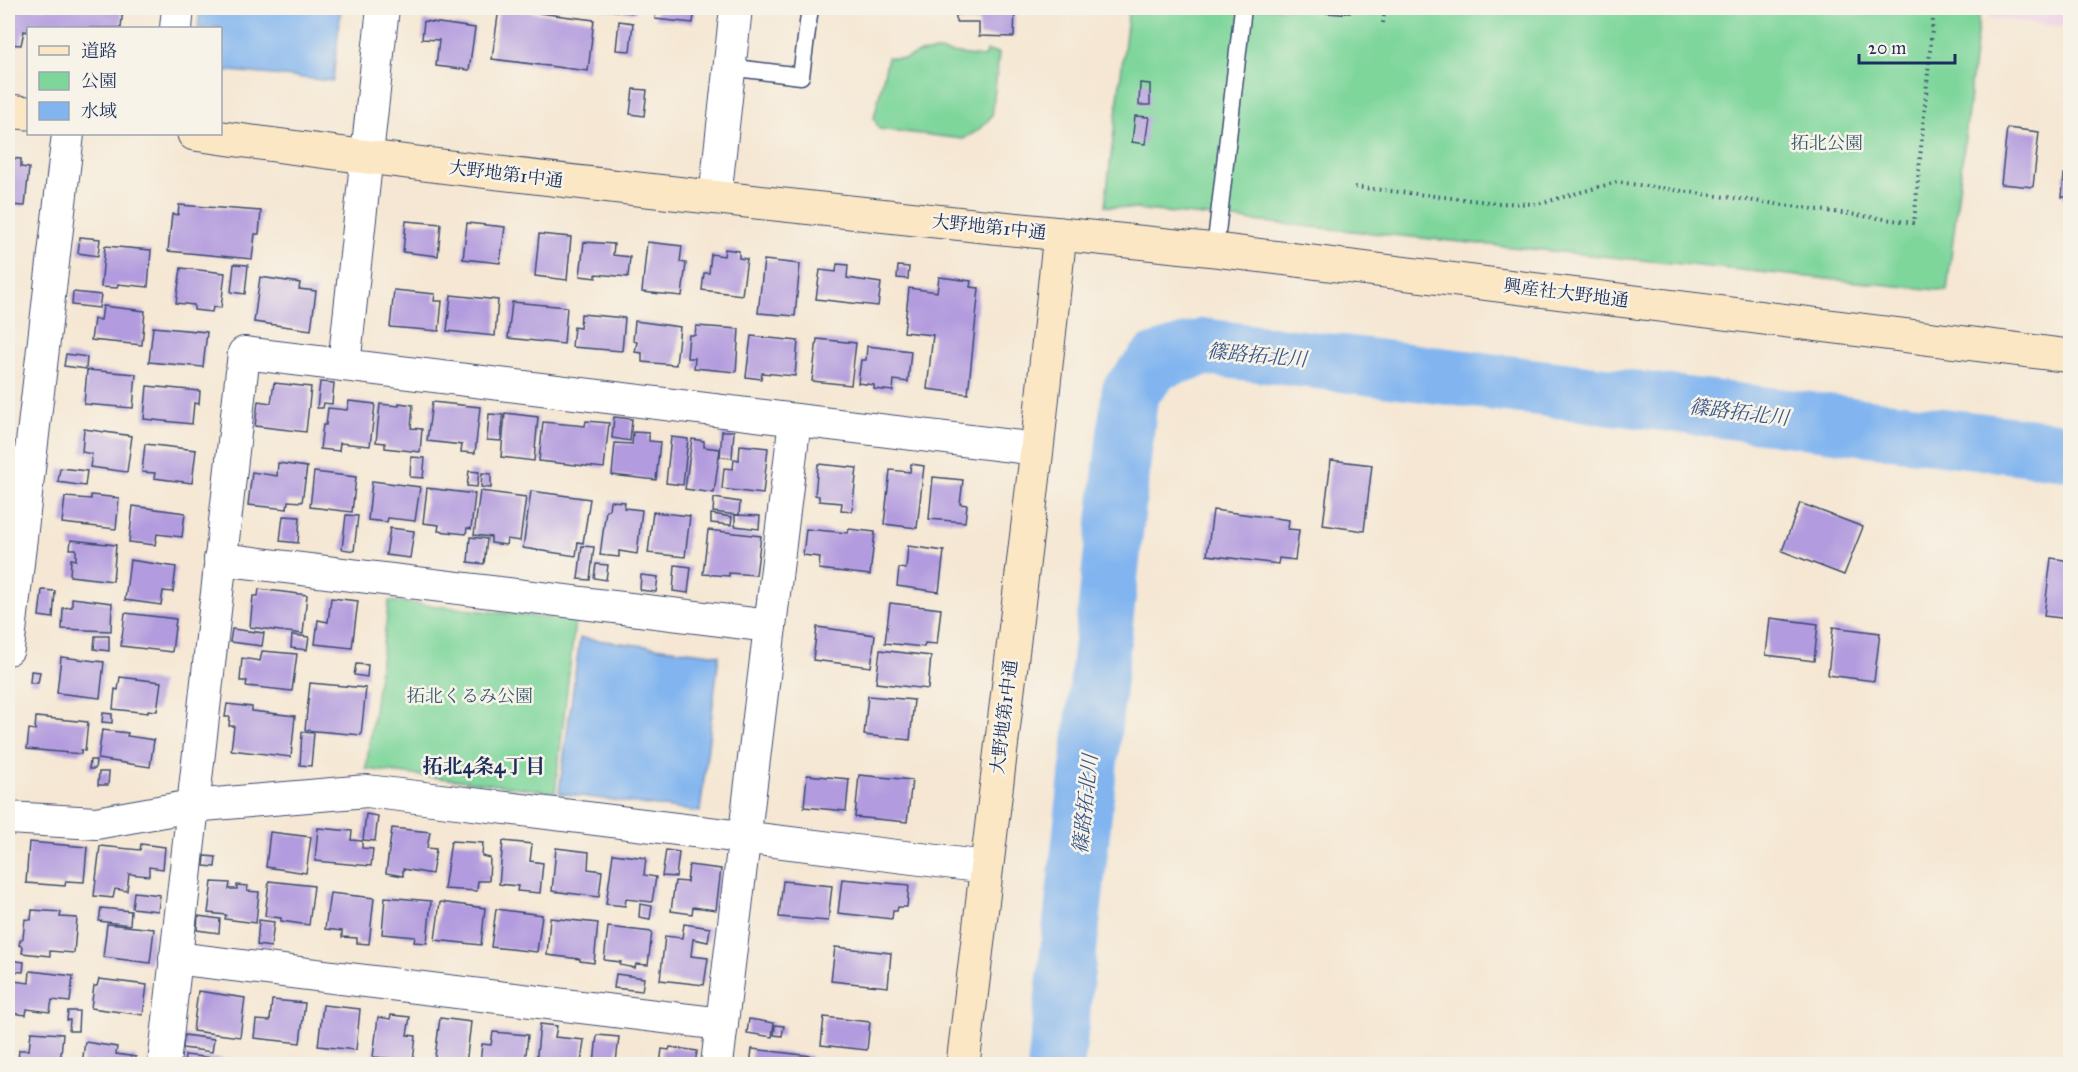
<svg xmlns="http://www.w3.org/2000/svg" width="2078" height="1072" viewBox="0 0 2078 1072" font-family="'IM FELL Great Primer','Noto Serif JP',serif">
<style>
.built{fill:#efd0e7}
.green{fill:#7ed69b;stroke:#4c827c;stroke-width:1.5}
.water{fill:#82b5ef;stroke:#4e72a6;stroke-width:1.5}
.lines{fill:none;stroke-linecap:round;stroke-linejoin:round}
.river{stroke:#82b5ef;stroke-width:57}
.building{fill:#b29bde}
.lane-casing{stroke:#3c4b70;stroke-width:19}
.street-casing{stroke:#3c4b70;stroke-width:34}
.secondary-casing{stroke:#3c4b70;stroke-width:35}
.path{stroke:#3c4b70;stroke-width:4;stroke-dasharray:1.5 4.5;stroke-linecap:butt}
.lane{stroke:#fff;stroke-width:16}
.street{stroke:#fff;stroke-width:32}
.secondary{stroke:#fbe7c3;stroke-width:33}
.labels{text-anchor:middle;stroke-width:5;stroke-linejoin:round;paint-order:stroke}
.park-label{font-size:18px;fill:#34596d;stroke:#f7f3e8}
.street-label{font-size:18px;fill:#1b2f5e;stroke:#f7f3e8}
.water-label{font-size:20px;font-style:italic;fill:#3a578a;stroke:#f7f3e8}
.neighbourhood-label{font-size:20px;font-weight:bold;fill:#1b2f5e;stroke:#f7f3e8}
</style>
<rect width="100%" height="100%" fill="#f7f3e8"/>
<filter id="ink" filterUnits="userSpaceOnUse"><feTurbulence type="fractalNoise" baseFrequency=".0167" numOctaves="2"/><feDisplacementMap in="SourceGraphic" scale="12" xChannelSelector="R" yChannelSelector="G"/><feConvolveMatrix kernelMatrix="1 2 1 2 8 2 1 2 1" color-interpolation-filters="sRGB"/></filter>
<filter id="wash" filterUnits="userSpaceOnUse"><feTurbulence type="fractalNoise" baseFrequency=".008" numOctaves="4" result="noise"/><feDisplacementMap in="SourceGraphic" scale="24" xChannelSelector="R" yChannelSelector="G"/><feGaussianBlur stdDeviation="1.35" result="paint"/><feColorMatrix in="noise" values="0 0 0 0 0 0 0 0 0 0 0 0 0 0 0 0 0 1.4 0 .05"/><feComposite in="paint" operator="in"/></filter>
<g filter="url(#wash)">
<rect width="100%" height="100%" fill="#f5e7d3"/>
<path class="built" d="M1990,8H2070V28L1989,18Z"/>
<g class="green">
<path d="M1129,8H1980L1947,291L1105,206Z"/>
<path d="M937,51L982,57L985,56L986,51L999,53L992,115C984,127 975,133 963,139L879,129L874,118L888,57L904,59L919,53Z"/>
<path d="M389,601L575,621L555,792L366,769Z"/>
</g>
<g class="water">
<path d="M200,8H341L333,81L221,70L220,28H198Z"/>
<path d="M580,638L719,655L700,812L559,793Z"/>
</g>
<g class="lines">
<path class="river" d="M1056,1064L1130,392L1156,362L1205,347L2070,452"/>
</g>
<g id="blocks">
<g class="building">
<path d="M8,8H123L121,28H28V32L24,31L21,45L8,44Z"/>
<path d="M499,8L594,20L588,71L492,59Z"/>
<path d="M600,8H636L635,13L600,9Z"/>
<path d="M656,8H695L693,23L655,19Z"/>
<path d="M956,8H1015L1014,37L979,36V22H956Z"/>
<path d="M1322,8H1350V13L1345,12L1341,14L1326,13Z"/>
<path d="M424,21L475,28L469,70L436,66L439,40L422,39Z"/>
<path d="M619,21L633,23L630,51L616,50Z"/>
<path d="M1140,83L1150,84V105H1139Z"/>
<path d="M633,89L647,90L644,116L630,114Z"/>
<path d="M1135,116L1149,117L1145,144L1132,142Z"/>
<path d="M2007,128L2039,132L2033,187L2001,184Z"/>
<path d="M8,158L21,159V167L29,168L25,206L8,205Z"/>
<path d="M2064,174L2070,175V216H2067L2068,197H2062Z"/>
<path d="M179,205L261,211L259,234H255L252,259L168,251L172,214L178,215Z"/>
<path d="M406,221L441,224L438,256L403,252Z"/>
<path d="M467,223L505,227L500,263L463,259Z"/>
<path d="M539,234L571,237L567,280L535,276Z"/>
<path d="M80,237L100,239L98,256L78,253Z"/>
<path d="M584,242L614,244L613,255L630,257L628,277L596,274V278L580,276Z"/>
<path d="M647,242L682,246L680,262L686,263L682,296L642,292Z"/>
<path d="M105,246L151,250L148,287L118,284L117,288L101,287Z"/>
<path d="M725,249L739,251V258L747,259L742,295L702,290L704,273H709L711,254L724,256Z"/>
<path d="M764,260L800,264L795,316L758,313Z"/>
<path d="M234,264L248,265L245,294L231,292Z"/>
<path d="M837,264L848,265L847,278L881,283L878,306L816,299L820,270L836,272Z"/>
<path d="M898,266L909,267L908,279L897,278Z"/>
<path d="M181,268L225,273L221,308L213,307L212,312L194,310V305L176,303Z"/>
<path d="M260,277L300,283L299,289L316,291L311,330L254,322Z"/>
<path d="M939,277L971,281L970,287L979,288L968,394L927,389L933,335L904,332L909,288L937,292Z"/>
<path d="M394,290L435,294L434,301H442L439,331L390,327Z"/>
<path d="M73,292L101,295L99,308L72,305Z"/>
<path d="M451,295L498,300L495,336L447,331Z"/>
<path d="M8,300H13L9,338L8,337Z"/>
<path d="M512,302L567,307L564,344L508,338Z"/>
<path d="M103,306L145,311L142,345L91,340L94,319L101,320Z"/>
<path d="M581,314L625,318L622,351L572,347L574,327L580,328Z"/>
<path d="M635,321L680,327L676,365L642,362V353L635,352L637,342L633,341Z"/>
<path d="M696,326L739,329L736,372L694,368L695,358H687L689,335H695Z"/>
<path d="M153,327L207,332L203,367L149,362Z"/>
<path d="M751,336L798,341L795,376L762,373L761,379L746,377Z"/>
<path d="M817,339L856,343L851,385L812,381Z"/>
<path d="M867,346L911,351L908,382L894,380L893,391L874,389V385L858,383L861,360H866Z"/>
<path d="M66,354L87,357L86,369L64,366Z"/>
<path d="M8,361L12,362L9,391L8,390Z"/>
<path d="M87,370L136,374L133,408L84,404Z"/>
<path d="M320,382L334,383L332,404L324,403L323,408H317Z"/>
<path d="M274,383L311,387L306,432L255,426L258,401L271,403Z"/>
<path d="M147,386L200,391L199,404L194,403L192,424L144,419Z"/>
<path d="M349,401L375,404L370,446L340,443L339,451L320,449L323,425H326L328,408L347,410Z"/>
<path d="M432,402L480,407L475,453L461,452L462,445L427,441Z"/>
<path d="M399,403L413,405L411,428L422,429L420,452L385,448V443L376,442L380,404L399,406Z"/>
<path d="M505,413L538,417L534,461L501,457Z"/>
<path d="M489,414L503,415L501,441L487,440Z"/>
<path d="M614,417L632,419L630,441L612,438Z"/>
<path d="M586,421L609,423L604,468L539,461L543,422L585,426Z"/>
<path d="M84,429L132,436L127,472L90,467L92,454L82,452Z"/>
<path d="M722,431H734L732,458L720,457Z"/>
<path d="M633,432L649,433V441L660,442L656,480L612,475L615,443L632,444Z"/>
<path d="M671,437L688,439L683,485L666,483Z"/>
<path d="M692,439L704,441V447L720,449L714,493L685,489Z"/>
<path d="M145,444L196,450L192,483L154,478L155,473L142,472Z"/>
<path d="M740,445L768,448L763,494L722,489L724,468L733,469L734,459L739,460Z"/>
<path d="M411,457L425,458L423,478L410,477Z"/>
<path d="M1331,460L1372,465L1364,531L1323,525Z"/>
<path d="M278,463L307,467L302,502L288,501L287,509L248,505L252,472L277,476Z"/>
<path d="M818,464L857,468L852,511L841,510L842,503L819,501V496L815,495Z"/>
<path d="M911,464L924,466L917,528L884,524L890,470L910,472Z"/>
<path d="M60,468L87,471L85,486L58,482Z"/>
<path d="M469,471L479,472L477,487L467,486Z"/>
<path d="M314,472L356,477L352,512L310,507Z"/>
<path d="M482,473L491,474V488L481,487Z"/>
<path d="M933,477L963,480L960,504L967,505L965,522L929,519Z"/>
<path d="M372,481L420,487L415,521L388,518L387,522L368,520Z"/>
<path d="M427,488L475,494L471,529L467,528L466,534L438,531L439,525L423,523Z"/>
<path d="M480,491L526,497L520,541L507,539L506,545L491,543V537L474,535Z"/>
<path d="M531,491L590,499L583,543L578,542L576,556L523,548Z"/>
<path d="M91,495L119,498L116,529L62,523L65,497L91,499Z"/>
<path d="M714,498L740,502L739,515L713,512Z"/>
<path d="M610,501L625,502L624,508L642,510L637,554L619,551V557L600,555L606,510H609Z"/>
<path d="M1800,503L1863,527L1844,575L1782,551Z"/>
<path d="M133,506L185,513L182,537L157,534L155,545L129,542Z"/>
<path d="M1213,510L1289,520L1288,529L1299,530L1295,560L1279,558L1278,564L1207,555Z"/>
<path d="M653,512L690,516L685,557L648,553Z"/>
<path d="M711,514L732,517L731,525L711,523Z"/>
<path d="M346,515L358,516L354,551L342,549Z"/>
<path d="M735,515L760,516L759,529L735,526Z"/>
<path d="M283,516L300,517L298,543L280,541Z"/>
<path d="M390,528L414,531L410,558L386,555Z"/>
<path d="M806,529L848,533L849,529L875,532L870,575L819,569L820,557L803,555Z"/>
<path d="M708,530L761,536L756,575L729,573V576L703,574Z"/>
<path d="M470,537L487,539L484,564L468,562Z"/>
<path d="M71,540L116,545L113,581L70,576L71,559L76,560V549H70Z"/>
<path d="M582,546L594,547L590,580L578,579Z"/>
<path d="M908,546L944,551L939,592L897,586L899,568L906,569Z"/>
<path d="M2051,558L2070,561V619L2044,616Z"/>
<path d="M130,560L176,567L173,592L163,591L161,605L125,600Z"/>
<path d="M596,564L608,565L606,580L594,578Z"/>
<path d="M675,565L691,567L688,593L673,591Z"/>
<path d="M641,575L658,577L656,592L640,590Z"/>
<path d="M259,589L307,595L303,634L250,627L253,596H258Z"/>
<path d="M42,590L55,591L53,618L39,616Z"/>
<path d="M72,598L112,603L111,631L62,629L63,608L72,607Z"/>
<path d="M331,598L358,601L352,648L315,644L318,620L328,622Z"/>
<path d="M890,603L941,609L937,644L925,643L924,647L885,643Z"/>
<path d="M125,613L176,619L172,652L121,646Z"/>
<path d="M1770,618L1818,624L1814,661L1766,655Z"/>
<path d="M817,627L875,635L871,667L813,660Z"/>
<path d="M1833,627L1880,633L1874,681L1828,675Z"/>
<path d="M232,629L264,633L262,646L230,642Z"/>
<path d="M292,635L309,637L307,650L291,648Z"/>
<path d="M95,636H109V651L94,649Z"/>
<path d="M880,650L931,656L928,689L876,683Z"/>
<path d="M262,651L297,654L292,691L246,686L247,681H240L242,658L260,661Z"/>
<path d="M61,657L104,662L100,698L57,693Z"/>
<path d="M356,664L368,665L367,677L354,675Z"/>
<path d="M31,671L40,672L38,683H30Z"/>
<path d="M120,677L161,682L157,711L148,710V713L113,709L115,689L118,690Z"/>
<path d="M310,683L366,688L361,735L305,730Z"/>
<path d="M868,696L914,700L910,740L864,735Z"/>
<path d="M227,704L252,707V711L295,716L291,757L231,750L234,726H229L230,717H225Z"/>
<path d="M103,713L112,714V723L102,722Z"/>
<path d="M36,717L88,722L85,751L81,750V754L27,749L29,729L35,730Z"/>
<path d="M102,730L128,733L127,736L154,740L150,767L98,759Z"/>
<path d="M302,732L314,733L311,766L300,765Z"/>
<path d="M90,760H96L95,769H89Z"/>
<path d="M99,772H109L108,785H98Z"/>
<path d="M807,775L849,779L846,811L804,807Z"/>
<path d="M859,775L912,780L907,822L855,817Z"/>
<path d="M366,814L378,816L375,841L363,840Z"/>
<path d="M318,828L352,831L351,840L362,841V848L373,849L371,866L315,861Z"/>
<path d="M392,828L430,832L427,848L436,849L432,874L403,869V876L386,873Z"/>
<path d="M270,832L311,837L306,873L266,867Z"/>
<path d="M451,841L483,843L482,856L490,858L489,881H478L477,891L444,889Z"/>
<path d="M503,841L532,844L530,861L543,863L540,893L517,891L518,886L499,884Z"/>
<path d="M29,842L87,847L84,882L66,881L65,886L26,883Z"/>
<path d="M141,844L165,847L163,869L149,867V876L129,874L127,891L115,889L113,898L94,896L100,846L140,850Z"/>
<path d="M556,848L589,852L588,869L602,871L599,897L552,891Z"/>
<path d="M666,850L679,852L676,877L662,876Z"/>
<path d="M613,854L646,858L644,875L656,877L652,902L626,899L625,906L606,904Z"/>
<path d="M205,856L216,857L215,867L204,866Z"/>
<path d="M689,865L721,869L716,910L693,907L692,914L671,911L675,881L687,882Z"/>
<path d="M842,879L909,885L907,907H898L897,911H893L892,919L838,913Z"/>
<path d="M269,881L314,886L309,925L281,921V918L265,916Z"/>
<path d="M783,881L832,886L828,921L779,917Z"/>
<path d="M212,882L230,883L229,889H237V885L248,886L247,891L259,892L256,923L225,919L226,915L208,913Z"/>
<path d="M134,892L160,895L158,911L132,908Z"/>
<path d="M330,893L374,898L369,944L357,943V938L342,937V931L325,929Z"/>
<path d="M385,897L431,901L427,943L414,942L415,937L382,934Z"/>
<path d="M440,902L485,908L481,945L435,940Z"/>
<path d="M640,904L652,906L650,919L639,917Z"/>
<path d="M101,908L131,911L130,925L99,921Z"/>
<path d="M496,909L542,915L537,952L491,947Z"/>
<path d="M32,910L61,912L60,917L77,918L74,953L50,951V956L22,953L23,947L19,945L20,941L23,938L25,919L31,920Z"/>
<path d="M198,916L220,919L219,933L197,930Z"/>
<path d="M550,918L598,923L594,963L580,961V959L547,955Z"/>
<path d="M259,920L274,922L271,947L257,945Z"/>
<path d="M107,924L154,929L150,963L103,957Z"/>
<path d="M684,924L710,928L708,942L693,939L691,956L708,958L704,985L660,980L665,936L682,938Z"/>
<path d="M608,927L652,932L648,965L636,964L635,968L620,965L621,962L604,960Z"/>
<path d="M835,947L891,953L888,987L831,981Z"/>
<path d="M8,960L24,962L23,972L8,971Z"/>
<path d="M30,971L73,976L70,1002L52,1000L50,1012L27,1009L26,1015L11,1013L14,981L29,983Z"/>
<path d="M616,974L644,978L642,991L614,988Z"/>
<path d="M99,979L147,985L143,1015L91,1008L94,986H97Z"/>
<path d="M198,991L245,998L240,1037L193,1031Z"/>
<path d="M272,1000L305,1003L300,1043L254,1038L256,1020L270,1021Z"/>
<path d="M323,1005L360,1009L356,1050L318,1046Z"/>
<path d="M68,1011H79L78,1031H69L70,1020H67Z"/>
<path d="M391,1015L410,1017L407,1035L416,1036L413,1061L373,1057L378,1017L390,1019Z"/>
<path d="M824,1017L870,1022L867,1050L821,1045Z"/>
<path d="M440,1018L471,1022L466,1064H434Z"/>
<path d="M749,1019L774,1023L772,1037L747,1033Z"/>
<path d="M540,1024L557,1026L555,1037L584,1040L581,1064H536Z"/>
<path d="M775,1025L784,1026L782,1036L774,1035Z"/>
<path d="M31,1032L63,1034L60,1064H28L18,1062L19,1050H29Z"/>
<path d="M493,1032L528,1035L525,1064H480L482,1044L491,1045Z"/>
<path d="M184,1035L214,1039L212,1052L183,1048Z"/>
<path d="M597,1035L619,1037L616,1062L626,1063V1064H594Z"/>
<path d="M85,1042L117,1047L116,1054L136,1057L135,1064H82Z"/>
<path d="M670,1047L697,1051L695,1064H660L662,1049L669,1050Z"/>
<path d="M752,1049L811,1056L810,1064H750Z"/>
<path d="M185,1055L231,1060V1064H184Z"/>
</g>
</g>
</g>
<g filter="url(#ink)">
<use href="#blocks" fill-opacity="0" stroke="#3c4b70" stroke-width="1.5"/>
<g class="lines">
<defs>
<g id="lane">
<path d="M728,67L801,76L810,8"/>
<path d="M1215,250L1243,8"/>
</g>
<g id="street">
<path d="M176,28L178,8"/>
<path d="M715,198L736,8"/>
<path d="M344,365L383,8"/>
<path d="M220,559L770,626"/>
<path d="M8,649L68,134"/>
<path d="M8,818L96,823L192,806L367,791L986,867"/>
<path d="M175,958L722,1024"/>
<path d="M164,1064L244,353L1037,449"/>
<path d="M717,1064L795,420"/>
</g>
<g id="secondary">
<path d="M8,111L28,113"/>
<path d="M194,134C482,174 771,204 1060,234L1037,449L963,1064"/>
<path d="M1060,234L1215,250L2070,356"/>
</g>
</defs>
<use href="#lane" class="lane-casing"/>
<use href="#street" class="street-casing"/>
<use href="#secondary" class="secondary-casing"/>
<g class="path">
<path d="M1383,23L1385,8"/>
<path d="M1355,187L1497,203L1538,204L1617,182L1914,223L1934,8"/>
</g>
<use href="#lane" class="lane"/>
<use href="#street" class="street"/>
<use href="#secondary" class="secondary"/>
</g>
</g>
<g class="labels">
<g class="park-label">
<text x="1827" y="149">拓北公園</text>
<text x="470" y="702">拓北くるみ公園</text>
</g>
<g class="street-label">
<text transform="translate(506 174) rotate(7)" y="6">大野地第1中通</text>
<text transform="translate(989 227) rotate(6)" y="6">大野地第1中通</text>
<text transform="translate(1566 293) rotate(7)" y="6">興産社大野地通</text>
<text transform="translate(1004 717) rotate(-83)" y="6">大野地第1中通</text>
</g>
<g class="water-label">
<text transform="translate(1257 355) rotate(5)" y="7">篠路拓北川</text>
<text transform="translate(1739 412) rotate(7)" y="7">篠路拓北川</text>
<text transform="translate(1085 804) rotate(-84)" y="7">篠路拓北川</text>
</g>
<g class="neighbourhood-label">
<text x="484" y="773">拓北4条4丁目</text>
</g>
</g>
<rect width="2078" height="1072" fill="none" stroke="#f7f3e8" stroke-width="30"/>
<rect x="27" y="27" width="195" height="108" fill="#f7f3e8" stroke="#9fa5b1" stroke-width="1.5"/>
<rect x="39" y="46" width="30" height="9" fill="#fbe7c3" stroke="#9fa5b1" stroke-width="1.5"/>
<text x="81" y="57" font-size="18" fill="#1b2f5e">道路</text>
<rect x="39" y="72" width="30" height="18" fill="#7ed69b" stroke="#9fa5b1" stroke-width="1.5"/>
<text x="81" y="87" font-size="18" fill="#1b2f5e">公園</text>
<rect x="39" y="102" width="30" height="18" fill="#82b5ef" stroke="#9fa5b1" stroke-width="1.5"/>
<text x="81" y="117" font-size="18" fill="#1b2f5e">水域</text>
<path d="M1859 54v9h96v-9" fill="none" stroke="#1b2f5e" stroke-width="3"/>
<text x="1868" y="54" font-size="18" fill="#1b2f5e" stroke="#f7f3e8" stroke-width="4.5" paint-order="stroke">20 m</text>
</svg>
